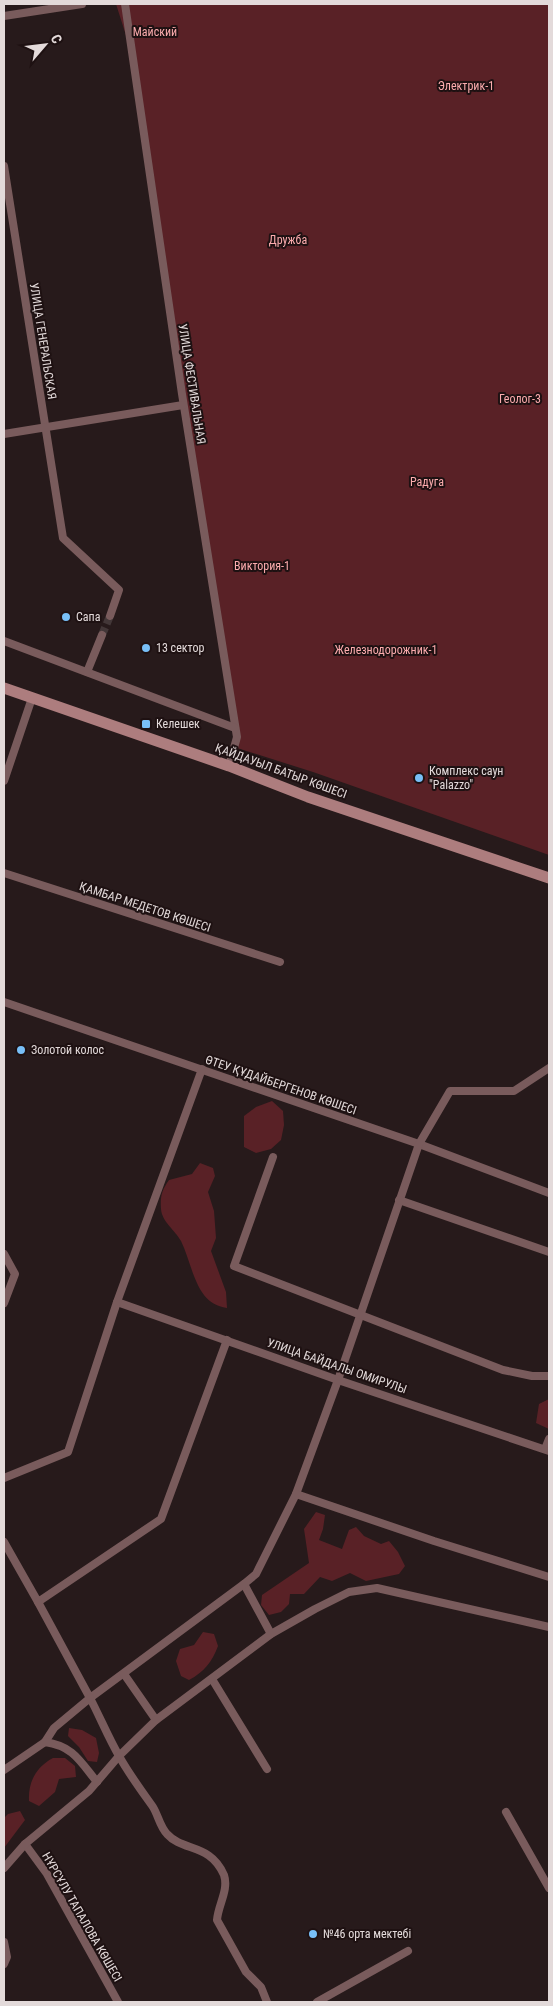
<svg xmlns="http://www.w3.org/2000/svg" width="553" height="2006" viewBox="0 0 553 2006" font-family="'Roboto Condensed',sans-serif">
<style>
.green{fill:#592126}
.lines{fill:none;stroke-linecap:round;stroke-linejoin:round}
.street-tunnel{stroke:#433738;stroke-width:8;stroke-dasharray:8 4;stroke-linecap:butt}
.street{stroke:#795b5c;stroke-width:8}
.secondary{stroke:#ad7d7e;stroke-width:11}
.poi-dot{fill:#78bff7;stroke:#1e1112;stroke-width:2}
.labels{text-anchor:middle;stroke-width:4;stroke-linejoin:round;paint-order:stroke}
.park-label{font-size:12px;fill:#fcacae;stroke:#1e1112}
.street-label{font-size:12px;fill:#e3dada;stroke:#1e1112}
.poi-label{font-size:12px;fill:#e3dada;stroke:#1e1112;text-anchor:start}
</style>
<rect width="100%" height="100%" fill="#271a1b"/>
<g class="green">
<path d="M116,4H549V855L313,772L234,747L237,737L137,70Z"/>
<path d="M272,1101L283,1111L284,1125L281,1140L271,1149L256,1153L244,1147V1116L256,1107Z"/>
<path d="M200,1163L213,1168L215,1176L208,1192L214,1211L216,1238L211,1251L226,1292L227,1308C195,1304 193,1265 181,1241C175,1230 162,1222 161,1209C160,1196 162,1190 169,1180L192,1174Z"/>
<path d="M549,1399V1429L536,1423L539,1404Z"/>
<path d="M316,1512L325,1515L323,1529L319,1540L342,1549L349,1530L356,1527L364,1536L381,1544L389,1541L398,1552L405,1566L399,1574L366,1581L350,1573L332,1581L320,1577L304,1594H290L289,1604L281,1612L269,1615L261,1605L262,1595L309,1563L304,1529Z"/>
<path d="M203,1632L214,1634L218,1646C212,1662 204,1672 189,1680L181,1676L176,1661L180,1649L194,1645Z"/>
<path d="M69,1728L82,1730L96,1738L99,1753L97,1762L88,1761L79,1747L68,1736Z"/>
<path d="M53,1758H65L75,1766L76,1777L59,1779L55,1792L39,1806L29,1801C28,1782 36,1767 53,1758Z"/>
<path d="M20,1811L25,1820L4,1848V1818L8,1814Z"/>
</g>
<g class="lines">
<path class="street-tunnel" d="M102,635L110,616"/>
<g class="street">
<path d="M125,4L182,394L237,737L229,766"/>
<path d="M4,16L82,4"/>
<path d="M4,166L63,538L119,590L110,616"/>
<path d="M4,434L183,405"/>
<path d="M4,641L235,728"/>
<path d="M87,672L102,635"/>
<path d="M4,781L32,698"/>
<path d="M4,873L280,962"/>
<path d="M4,1002L419,1144L549,1193"/>
<path d="M549,1068L514,1091H450L419,1144L338,1380L296,1494L434,1541L549,1577"/>
<path d="M273,1157L234,1266L503,1370L532,1376H549"/>
<path d="M399,1200L549,1252"/>
<path d="M4,1254L15,1274L4,1303"/>
<path d="M117,1302L338,1380L549,1451"/>
<path d="M545,1449L549,1439"/>
<path d="M4,1478L68,1452L117,1302L202,1069"/>
<path d="M4,1542L38,1602L161,1519L227,1340"/>
<path d="M244,1584L271,1634"/>
<path d="M38,1602L90,1698L244,1584L256,1574L296,1494"/>
<path d="M124,1674L156,1720"/>
<path d="M212,1679L267,1769"/>
<path d="M45,1742L54,1728L90,1698C100,1717 108,1737 119,1756C129,1774 141,1790 153,1807C158,1815 160,1827 167,1834C183,1852 210,1843 224,1875C229,1890 218,1905 217,1920L246,1972L261,1987L267,2002"/>
<path d="M4,1770L45,1742C73,1746 80,1761 97,1782"/>
<path d="M506,1812L549,1888"/>
<path d="M25,1844L47,1874L118,2002"/>
<path d="M4,1868L25,1844L89,1791L119,1756L156,1720L271,1634L315,1609L349,1592L377,1588L549,1627"/>
<path d="M4,1942L7,1957L4,1964"/>
<path d="M317,2002L408,1951"/>
</g>
<path class="secondary" d="M4,688L229,766L308,797L549,878"/>
</g>
<g class="poi-dot">
<circle cx="66" cy="617" r="5"/>
<circle cx="146" cy="648" r="5"/>
<rect x="141" y="719" width="10" height="10" rx="2.5"/>
<circle cx="419" cy="778" r="5"/>
<circle cx="21" cy="1050" r="5"/>
<circle cx="313" cy="1934" r="5"/>
</g>
<g class="labels">
<g class="park-label">
<text x="155" y="36">Майский</text>
<text x="466" y="90">Электрик-1</text>
<text x="288" y="244">Дружба</text>
<text x="520" y="403">Геолог-3</text>
<text x="427" y="486">Радуга</text>
<text x="262" y="570">Виктория-1</text>
<text x="386" y="654">Железнодорожник-1</text>
</g>
<g class="street-label">
<text transform="translate(43 341) rotate(81)" y="4">УЛИЦА ГЕНЕРАЛЬСКАЯ</text>
<text transform="translate(192 384) rotate(81)" y="4">УЛИЦА ФЕСТИВАЛЬНАЯ</text>
<text transform="translate(281 771) rotate(20)" y="4">ҚАЙДАУЫЛ БАТЫР КӨШЕСІ</text>
<text transform="translate(145 907) rotate(18)" y="4">ҚАМБАР МЕДЕТОВ КӨШЕСІ</text>
<text transform="translate(281 1085) rotate(19)" y="4">ӨТЕУ ҚҰДАЙБЕРГЕНОВ КӨШЕСІ</text>
<text transform="translate(337 1366) rotate(19)" y="4">УЛИЦА БАЙДАЛЫ ОМИРУЛЫ</text>
<text transform="translate(82 1917) rotate(60)" y="4">НҰРСҰЛУ ТАПАЛОВА КӨШЕСІ</text>
</g>
<g class="poi-label">
<text x="76" y="621">Сапа</text>
<text x="156" y="652">13 сектор</text>
<text x="156" y="728">Келешек</text>
<text x="429" y="775">Комплекс саун<tspan x="429" dy="14">"Palazzo"</tspan></text>
<text x="31" y="1054">Золотой колос</text>
<text x="323" y="1938">№46 орта мектебі</text>
</g>
</g>
<rect width="553" height="2006" fill="none" stroke="#e3dada" stroke-width="10"/>
<g transform="translate(45 45) rotate(62)" stroke="#1e1112" stroke-width="4" paint-order="stroke">
<path d="M0-4L9 19L0 12L-9 19Z" fill="#e3dada"/>
<text y="-8" font-size="14" font-weight="bold" text-anchor="middle" fill="#e3dada">С</text>
</g>
</svg>
